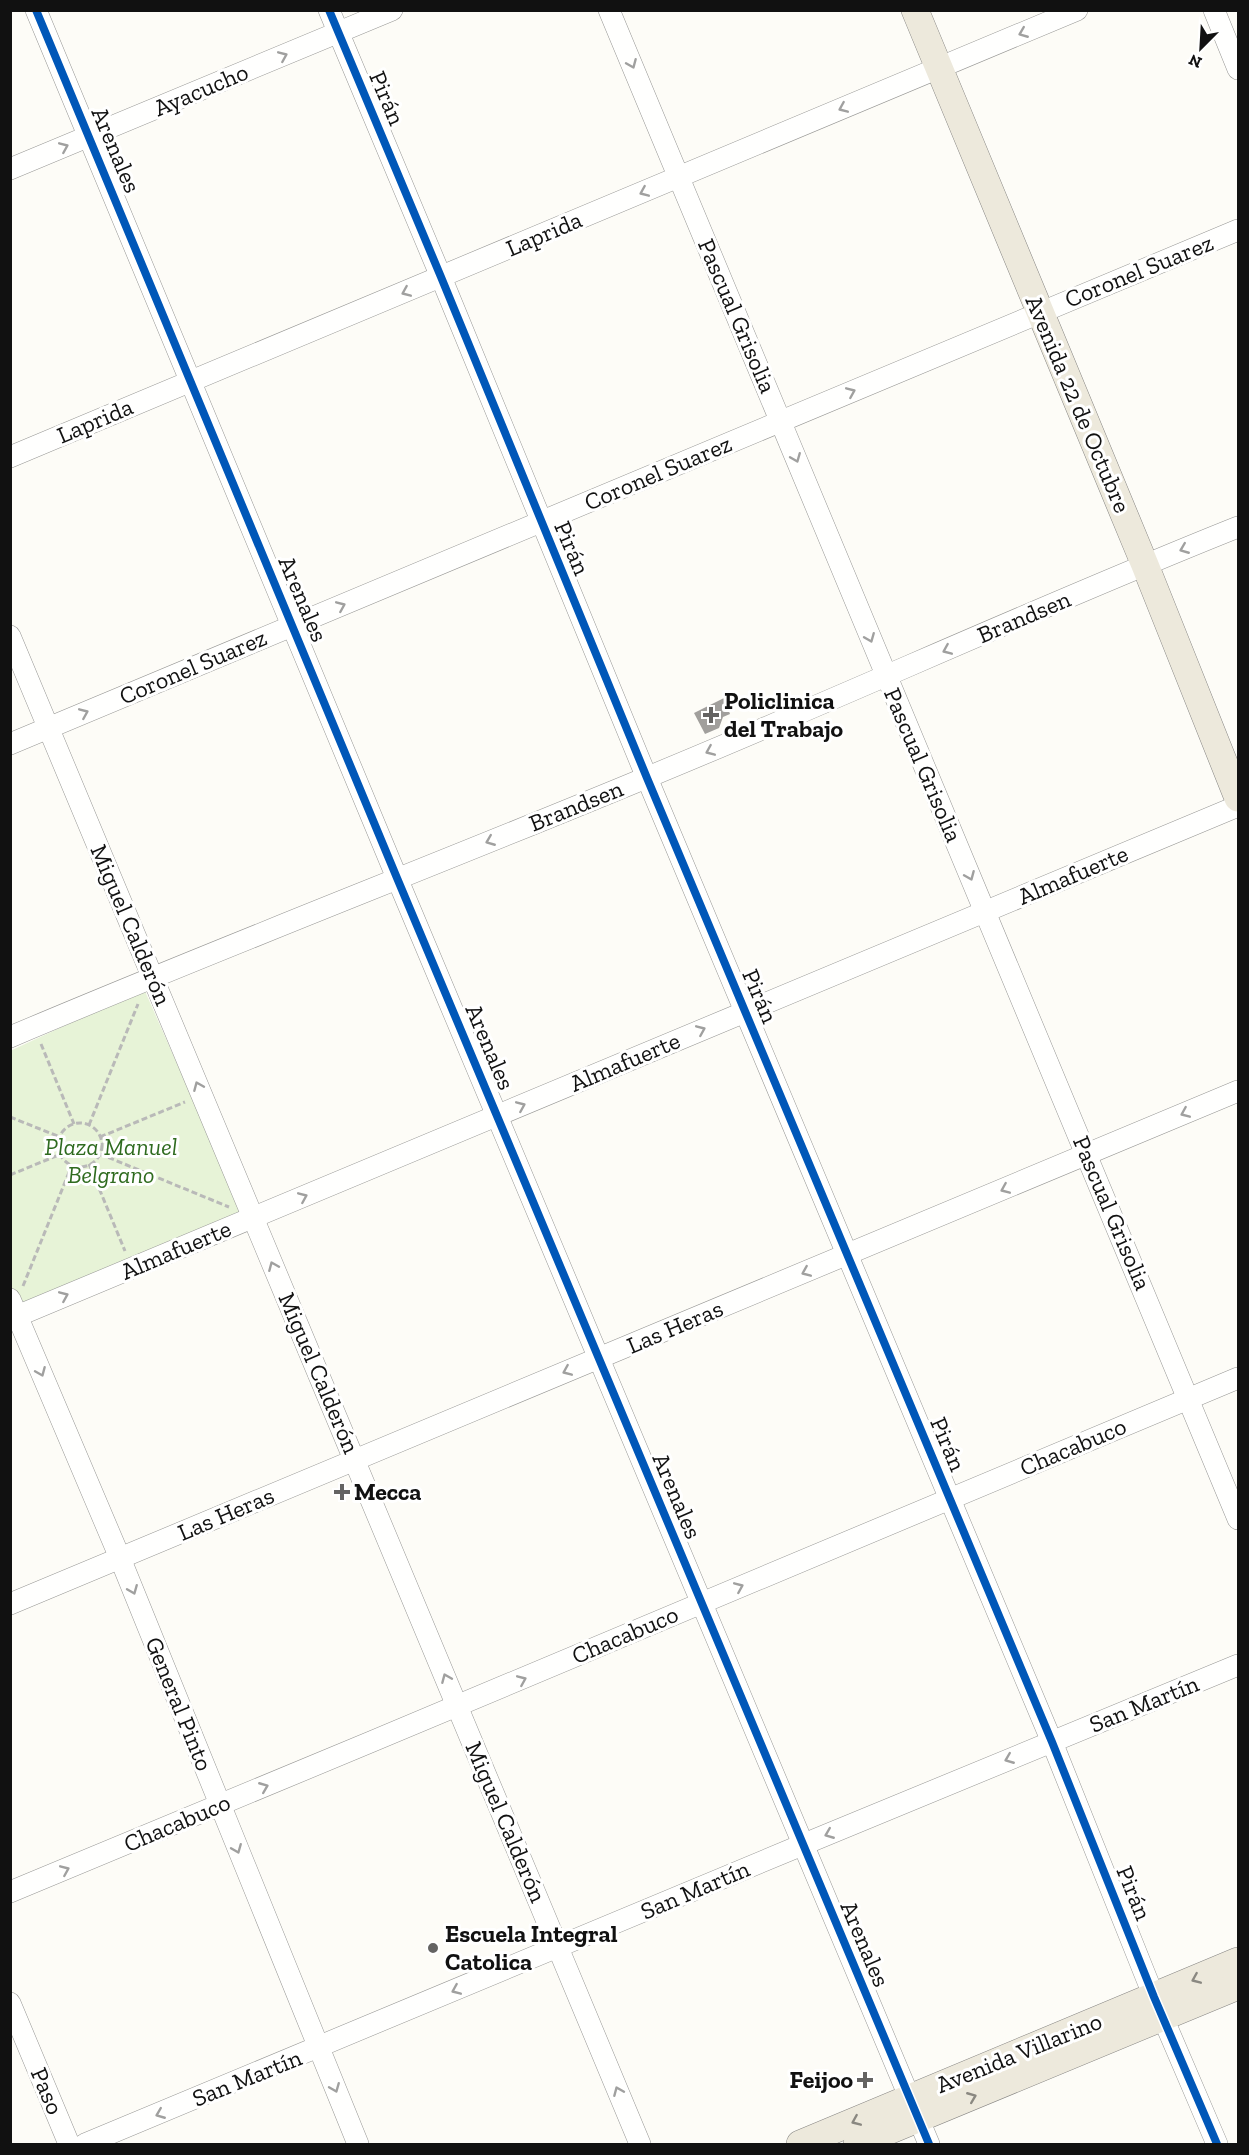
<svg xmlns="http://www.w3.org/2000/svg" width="1249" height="2155" viewBox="0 0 1249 2155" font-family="'Zilla Slab',serif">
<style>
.green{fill:#e7f3d7}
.building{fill:#a19f9c}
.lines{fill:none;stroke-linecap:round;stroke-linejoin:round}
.minor-casing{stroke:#979795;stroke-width:22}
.major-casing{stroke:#858482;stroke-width:28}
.path{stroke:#b9b9b8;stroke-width:3;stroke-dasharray:6 3;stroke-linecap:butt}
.minor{stroke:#fffffe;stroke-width:21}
.major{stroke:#ede9dc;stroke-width:27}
.cycleway-casing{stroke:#fff;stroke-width:11}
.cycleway{stroke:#0057b8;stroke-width:8}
.oneway{stroke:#a0a09f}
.oneway2{stroke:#8a8881}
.poi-dot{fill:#646362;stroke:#fff;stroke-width:2}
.labels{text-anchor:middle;stroke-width:6;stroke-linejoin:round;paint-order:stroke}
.street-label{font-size:24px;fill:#111;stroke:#fff}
.poi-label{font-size:24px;font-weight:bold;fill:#111;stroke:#fff;text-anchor:start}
.park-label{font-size:24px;font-style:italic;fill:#2f6b1f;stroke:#fff}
</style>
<rect width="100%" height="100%" fill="#fdfcf7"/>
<path class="green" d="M144,989L243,1213L13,1311L10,1305V1051Z"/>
<path class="building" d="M724,698L730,714L723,717L719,728L705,734L694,713Z"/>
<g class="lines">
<defs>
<g id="minor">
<path d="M36,10L397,878L929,2144"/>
<path d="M329,10L441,277L647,778L1052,1742L1154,1997L1217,2144"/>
<path d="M609,10L1238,1519"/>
<path d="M1214,10L1238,69"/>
<path d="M10,169L392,10"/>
<path d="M10,457L1077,10"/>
<path d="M10,636L640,2144"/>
<path d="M10,744L1238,230"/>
<path d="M10,1037C222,947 436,865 648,777C845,696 1040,606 1238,527"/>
<path d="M10,1299L120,1558L358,2144"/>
<path d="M10,1319L1238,806"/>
<path d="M10,1604L1238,1091"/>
<path d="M10,1892C420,1722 830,1550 1238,1378"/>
<path d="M10,2003L69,2144"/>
<path d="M85,2144L802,1845L1238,1665"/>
</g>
<g id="major">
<path d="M915,10L1145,565L1238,798"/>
<path d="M800,2144L1238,1961"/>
<path d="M857,2144L1238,1986"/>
</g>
</defs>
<use href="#minor" class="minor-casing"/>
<use href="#major" class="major-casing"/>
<g class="path">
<path d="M41,1044L74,1124"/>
<path d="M10,1117L60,1137"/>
<circle cx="80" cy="1145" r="22"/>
<path d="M89,1125L138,1004"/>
<path d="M100,1137L185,1102"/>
<path d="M100,1154L229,1207"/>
<path d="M89,1164L125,1251"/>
<path d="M10,1175L61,1154"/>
<path d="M23,1286L72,1165"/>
</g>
<use href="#minor" class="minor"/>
<use href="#major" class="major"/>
<defs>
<g id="cycleway">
<path d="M36,10L397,878L929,2144"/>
<path d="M329,10L441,277L647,778L1052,1742L1154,1997L1217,2144"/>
</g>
</defs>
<use href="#cycleway" class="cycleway-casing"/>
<use href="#cycleway" class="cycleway"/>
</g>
<defs><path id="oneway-chevron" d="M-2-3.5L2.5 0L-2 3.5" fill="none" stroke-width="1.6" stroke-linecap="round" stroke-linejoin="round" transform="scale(1.5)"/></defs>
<g class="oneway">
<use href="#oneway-chevron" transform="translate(1023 33) rotate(158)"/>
<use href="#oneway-chevron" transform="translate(283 56) rotate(-23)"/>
<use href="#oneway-chevron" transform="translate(632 64) rotate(67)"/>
<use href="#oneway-chevron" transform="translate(843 108) rotate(157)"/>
<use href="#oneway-chevron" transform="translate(64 147) rotate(-23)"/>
<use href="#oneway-chevron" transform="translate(644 192) rotate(157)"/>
<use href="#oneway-chevron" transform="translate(406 292) rotate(157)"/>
<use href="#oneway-chevron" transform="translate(851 392) rotate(-23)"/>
<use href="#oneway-chevron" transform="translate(796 458) rotate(68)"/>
<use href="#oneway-chevron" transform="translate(1184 549) rotate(158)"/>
<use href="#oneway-chevron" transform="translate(341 606) rotate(-23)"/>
<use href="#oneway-chevron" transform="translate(870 638) rotate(68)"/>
<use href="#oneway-chevron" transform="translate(947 650) rotate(157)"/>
<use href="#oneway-chevron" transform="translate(84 713) rotate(-23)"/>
<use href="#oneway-chevron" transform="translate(710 751) rotate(157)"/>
<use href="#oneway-chevron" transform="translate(490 841) rotate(158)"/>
<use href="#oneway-chevron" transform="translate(970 876) rotate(67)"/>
<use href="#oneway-chevron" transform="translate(701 1030) rotate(-23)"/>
<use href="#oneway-chevron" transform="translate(198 1086) rotate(-113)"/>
<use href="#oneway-chevron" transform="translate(521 1106) rotate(-23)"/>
<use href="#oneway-chevron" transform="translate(1185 1113) rotate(157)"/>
<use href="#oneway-chevron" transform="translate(1005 1189) rotate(157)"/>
<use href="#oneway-chevron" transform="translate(303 1197) rotate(-23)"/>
<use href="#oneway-chevron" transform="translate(273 1266) rotate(-113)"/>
<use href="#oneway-chevron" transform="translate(806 1272) rotate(157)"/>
<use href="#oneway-chevron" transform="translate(64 1296) rotate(-23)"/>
<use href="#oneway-chevron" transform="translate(567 1371) rotate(157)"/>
<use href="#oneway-chevron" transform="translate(41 1372) rotate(67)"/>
<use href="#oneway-chevron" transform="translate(739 1587) rotate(-23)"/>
<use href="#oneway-chevron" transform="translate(133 1590) rotate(68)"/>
<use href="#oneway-chevron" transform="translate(446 1678) rotate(-113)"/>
<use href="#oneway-chevron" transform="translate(522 1680) rotate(-23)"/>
<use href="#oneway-chevron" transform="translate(1009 1759) rotate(158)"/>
<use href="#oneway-chevron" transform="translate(264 1787) rotate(-22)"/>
<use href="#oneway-chevron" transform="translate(829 1834) rotate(158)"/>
<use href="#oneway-chevron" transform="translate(237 1849) rotate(68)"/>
<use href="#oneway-chevron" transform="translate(65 1870) rotate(-23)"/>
<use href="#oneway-chevron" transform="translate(456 1990) rotate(157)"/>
<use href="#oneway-chevron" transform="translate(335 2088) rotate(68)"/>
<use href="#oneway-chevron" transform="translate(618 2091) rotate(-113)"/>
<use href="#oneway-chevron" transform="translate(160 2114) rotate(158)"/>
</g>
<g class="oneway2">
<use href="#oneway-chevron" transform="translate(1196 1979) rotate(157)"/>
<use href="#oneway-chevron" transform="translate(972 2097) rotate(-22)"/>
<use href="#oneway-chevron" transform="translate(856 2121) rotate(157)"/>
</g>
<g class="poi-dot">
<path d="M708 706h6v6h6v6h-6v6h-6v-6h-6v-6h6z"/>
<path d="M339 1483h6v6h6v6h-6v6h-6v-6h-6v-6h6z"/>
<circle cx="433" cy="1948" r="6"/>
<path d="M862 2071h6v6h6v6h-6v6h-6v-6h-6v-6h6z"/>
</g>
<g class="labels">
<g class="street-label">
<text transform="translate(201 90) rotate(-23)" y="8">Ayacucho</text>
<text transform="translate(387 98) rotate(67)" y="8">Pirán</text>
<text transform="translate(116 150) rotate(67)" y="8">Arenales</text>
<text transform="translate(544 234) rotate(-23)" y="8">Laprida</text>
<text transform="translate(1139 271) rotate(-22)" y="8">Coronel Suarez</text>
<text transform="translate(737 316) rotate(67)" y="8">Pascual Grisolia</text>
<text transform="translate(1078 404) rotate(67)" y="8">Avenida 22 de Octubre</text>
<text transform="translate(95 421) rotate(-23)" y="8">Laprida</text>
<text transform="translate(658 473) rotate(-23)" y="8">Coronel Suarez</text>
<text transform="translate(572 548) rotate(67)" y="8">Pirán</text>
<text transform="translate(303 599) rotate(67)" y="8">Arenales</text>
<text transform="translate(1024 617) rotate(-23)" y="8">Brandsen</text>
<text transform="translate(193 667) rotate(-23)" y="8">Coronel Suarez</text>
<text transform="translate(923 765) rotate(67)" y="8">Pascual Grisolia</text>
<text transform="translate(576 806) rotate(-22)" y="8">Brandsen</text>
<text transform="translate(1073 875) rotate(-23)" y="8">Almafuerte</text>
<text transform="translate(131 925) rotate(67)" y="8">Miguel Calderón</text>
<text transform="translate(760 996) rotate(67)" y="8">Pirán</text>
<text transform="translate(490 1047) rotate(67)" y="8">Arenales</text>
<text transform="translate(625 1062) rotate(-23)" y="8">Almafuerte</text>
<text transform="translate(1112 1213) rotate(67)" y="8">Pascual Grisolia</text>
<text transform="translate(176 1250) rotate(-23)" y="8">Almafuerte</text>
<text transform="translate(675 1327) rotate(-23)" y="8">Las Heras</text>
<text transform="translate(319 1373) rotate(67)" y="8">Miguel Calderón</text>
<text transform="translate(948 1444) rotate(67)" y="8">Pirán</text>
<text transform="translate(1073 1447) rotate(-23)" y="8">Chacabuco</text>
<text transform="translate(677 1496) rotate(67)" y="8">Arenales</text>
<text transform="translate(226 1514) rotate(-23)" y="8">Las Heras</text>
<text transform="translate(625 1635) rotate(-23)" y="8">Chacabuco</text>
<text transform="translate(179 1704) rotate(68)" y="8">General Pinto</text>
<text transform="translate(1144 1704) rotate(-22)" y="8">San Martín</text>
<text transform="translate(506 1822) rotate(67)" y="8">Miguel Calderón</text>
<text transform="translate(177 1823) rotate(-23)" y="8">Chacabuco</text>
<text transform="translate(695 1890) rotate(-23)" y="8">San Martín</text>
<text transform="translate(1134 1893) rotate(68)" y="8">Pirán</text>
<text transform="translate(865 1944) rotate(67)" y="8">Arenales</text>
<text transform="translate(1019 2053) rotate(-22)" y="8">Avenida Villarino</text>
<text transform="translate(247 2078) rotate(-22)" y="8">San Martín</text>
<text transform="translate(47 2091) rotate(67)" y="8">Paso</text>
</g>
<g class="poi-label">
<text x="724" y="709">Policlinica<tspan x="724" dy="28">del Trabajo</tspan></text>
<text x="354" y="1500">Mecca</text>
<text x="445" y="1942">Escuela Integral<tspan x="445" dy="28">Catolica</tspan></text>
<text x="853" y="2088" text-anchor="end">Feijoo</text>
</g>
<g class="park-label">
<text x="111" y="1155">Plaza Manuel<tspan x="111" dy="28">Belgrano</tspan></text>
</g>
</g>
<rect width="1249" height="2155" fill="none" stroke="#111111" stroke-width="24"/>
<g transform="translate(1201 48) rotate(204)" stroke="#ffffff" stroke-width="4.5" paint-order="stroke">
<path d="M0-4.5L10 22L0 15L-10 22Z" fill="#111111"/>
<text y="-9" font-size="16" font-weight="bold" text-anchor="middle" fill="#111111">N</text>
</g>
</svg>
